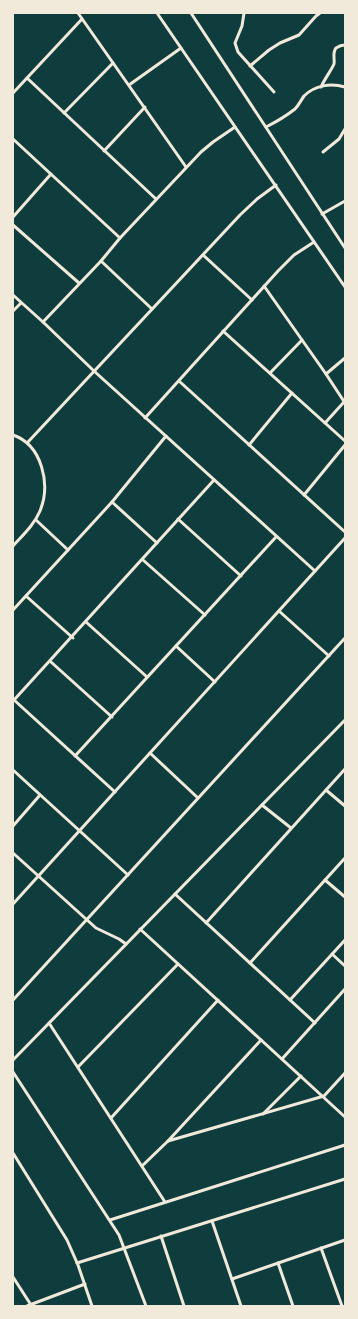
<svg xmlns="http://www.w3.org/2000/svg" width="358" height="1319" viewBox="0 0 358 1319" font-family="Jost,sans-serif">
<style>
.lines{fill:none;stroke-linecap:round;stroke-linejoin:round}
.minor{stroke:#f1e9da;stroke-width:3}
</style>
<rect width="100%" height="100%" fill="#0f3d3e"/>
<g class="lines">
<g class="minor">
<path d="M78,13L186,167"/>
<path d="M157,13L345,287"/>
<path d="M191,13L345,248"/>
<path d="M244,13L242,26L235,43L238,52L274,92"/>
<path d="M250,66L269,50L280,43L299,35L316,16L320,13"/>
<path d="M27,78L156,199"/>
<path d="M129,85L181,48"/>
<path d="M321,87C324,80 332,69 334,64C335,59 332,53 336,48C339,46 342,45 345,45"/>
<path d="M13,93L82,19"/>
<path d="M64,113L113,63"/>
<path d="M266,127C276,122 286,116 295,109C299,105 301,100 304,96C315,85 331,83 345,87"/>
<path d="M13,139L120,238"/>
<path d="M104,151L145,107"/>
<path d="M323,152L339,139L345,129"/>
<path d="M322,214L345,201"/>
<path d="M13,217L51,174"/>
<path d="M13,225L79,283"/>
<path d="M203,255L252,300"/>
<path d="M101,261L152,309"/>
<path d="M264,286L326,374L345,403"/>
<path d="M13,295L43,322L94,371L315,571"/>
<path d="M13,311L21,303"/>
<path d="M43,322L101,261L120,238L201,152L213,142L235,127"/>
<path d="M223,331L345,441"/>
<path d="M270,373L302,340"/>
<path d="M326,374L345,358"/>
<path d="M179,381L345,532"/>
<path d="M145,418L278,271L294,255L314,242"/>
<path d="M325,423L344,402"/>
<path d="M13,435C42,445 51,484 40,511C34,525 23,535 13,546"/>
<path d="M28,442L240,215L257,199L276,185"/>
<path d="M249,445L292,393"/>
<path d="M304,495L345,445"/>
<path d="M112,502L157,543"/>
<path d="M178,519L241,576"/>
<path d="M36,520L68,550"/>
<path d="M143,560L205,615"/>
<path d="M26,596L73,638"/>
<path d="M13,610L112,502L166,436"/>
<path d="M279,611L329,656"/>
<path d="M86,622L147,677"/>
<path d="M176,646L215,682"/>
<path d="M51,662L112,717"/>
<path d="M13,699L115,792"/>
<path d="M14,700L214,480"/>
<path d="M150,753L198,798"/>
<path d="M75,756L276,537"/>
<path d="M13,770L128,875"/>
<path d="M326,790L345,806"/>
<path d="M262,805L291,828"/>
<path d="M13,826L40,795"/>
<path d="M13,853L96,928L119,939L126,944"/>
<path d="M325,880L345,897"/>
<path d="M175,894L315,1023"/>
<path d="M13,904L345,538"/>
<path d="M206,923L345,769"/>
<path d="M140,929L345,1117"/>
<path d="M332,954L345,966"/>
<path d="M250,963L345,858"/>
<path d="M13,1000L345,638"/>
<path d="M290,1000L345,940"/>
<path d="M49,1023L165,1202"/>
<path d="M282,1059L345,989"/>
<path d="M13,1060L345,720"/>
<path d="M78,1067L178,964"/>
<path d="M13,1072L119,1235L146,1306"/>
<path d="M263,1114L301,1076"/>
<path d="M111,1118L218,1000"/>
<path d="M168,1141L261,1040"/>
<path d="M13,1153L67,1240L78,1265L92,1306"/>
<path d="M142,1166L168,1141L324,1096L345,1073"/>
<path d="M110,1220L345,1145"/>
<path d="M212,1221L241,1306"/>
<path d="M161,1236L184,1306"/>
<path d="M321,1248L342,1306"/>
<path d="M77,1263L345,1179"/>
<path d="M278,1263L293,1306"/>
<path d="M13,1277L31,1305"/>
<path d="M232,1279L345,1240"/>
<path d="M27,1306L85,1284"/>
</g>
</g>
<rect width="358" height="1319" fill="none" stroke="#f1e9da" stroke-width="28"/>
</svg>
